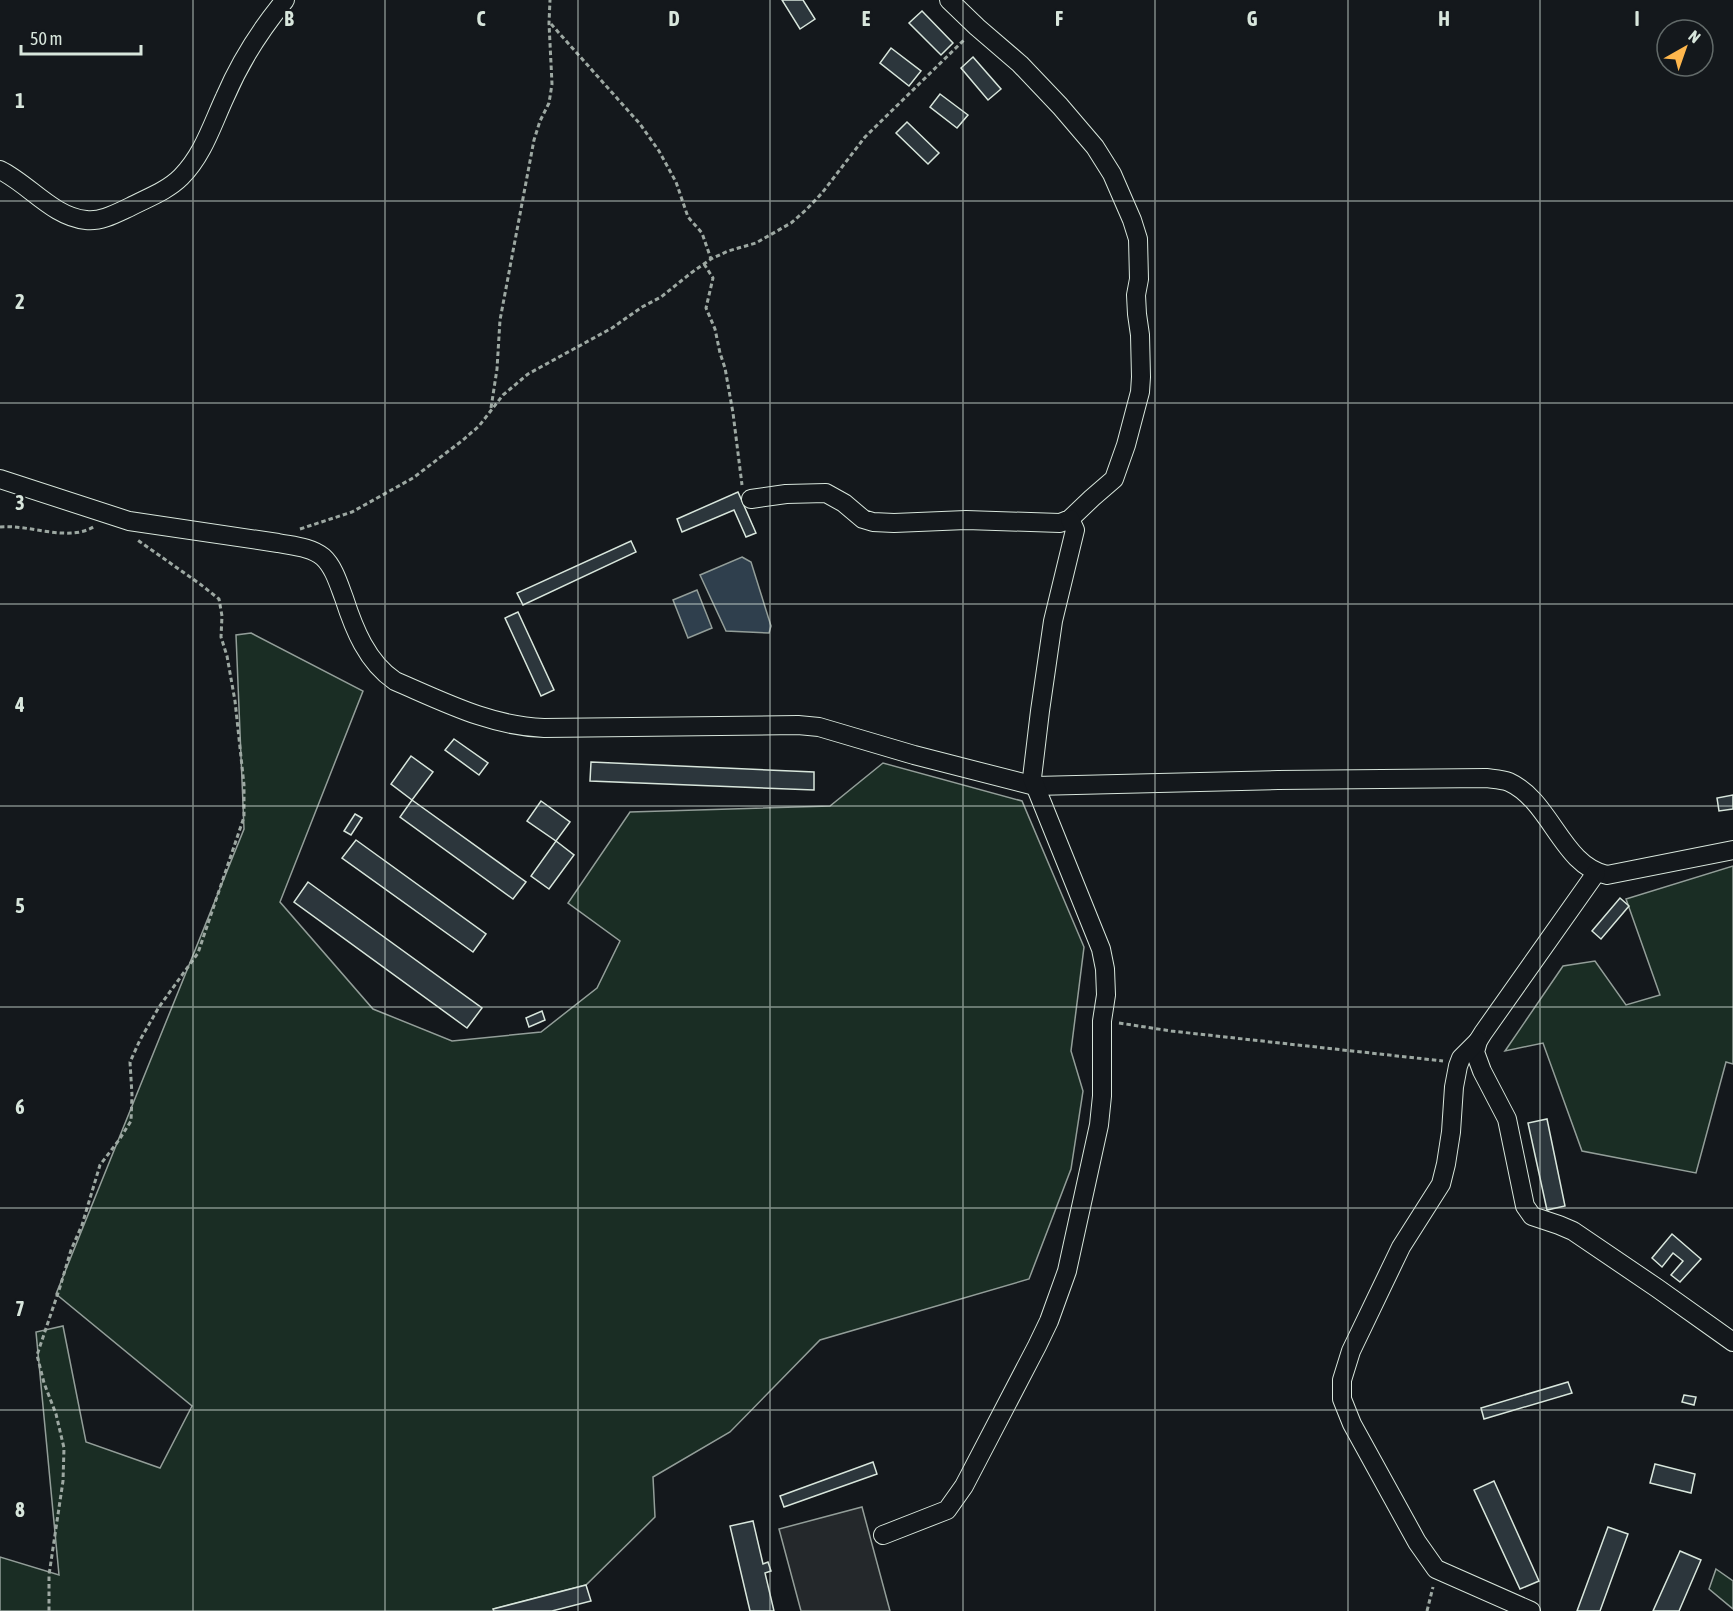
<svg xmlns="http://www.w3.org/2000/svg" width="1733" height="1611" viewBox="0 0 1733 1611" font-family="'Asap Condensed',sans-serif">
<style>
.green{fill:#1a2d24;stroke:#939e99;stroke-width:1.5}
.parking{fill:#24282b;stroke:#939e99;stroke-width:1.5}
.water{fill:#2f3f4d;stroke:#939e99;stroke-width:1.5}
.building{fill:#2c363c;stroke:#d8e6dc;stroke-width:1.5}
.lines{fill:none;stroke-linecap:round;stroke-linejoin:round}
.minor-casing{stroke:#d8e6dc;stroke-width:20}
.path{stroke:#9da8a2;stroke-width:3;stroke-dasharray:4.5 3;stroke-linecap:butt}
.minor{stroke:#14181c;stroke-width:18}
.grid{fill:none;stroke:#d8e6dc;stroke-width:1.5;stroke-opacity:0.55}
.grid-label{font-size:20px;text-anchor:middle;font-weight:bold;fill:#d8e6dc;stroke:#14181c;stroke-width:4.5;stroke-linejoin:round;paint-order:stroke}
</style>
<rect width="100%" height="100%" fill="#14181c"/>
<g class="green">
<path d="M251,633L363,691L280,902L373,1009L452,1041L541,1032L597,988L620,941L568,903L630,812L830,806L883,763L1022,801L1084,947L1071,1051L1083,1091L1071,1169L1029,1279L820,1340L730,1432L653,1477L655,1517L586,1585L494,1609L493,1611H0V1557L59,1575L36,1332L63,1326L86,1442L160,1468L192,1406L56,1294L244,829L236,635Z"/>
<path d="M1733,866V1064L1726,1062L1696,1173L1582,1151L1543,1043L1505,1051L1563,966L1595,961L1626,1005L1660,995L1626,899Z"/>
<path d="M1716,1569L1733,1581V1609L1709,1589Z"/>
</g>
<path class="parking" d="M862,1507L890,1611H801L779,1529Z"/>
<g class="water">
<path d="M742,557L751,562L771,626L769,633L726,631L700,575Z"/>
<path d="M697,590L712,628L688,638L673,600Z"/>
</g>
<g class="building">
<path d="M782,0H803L815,19L800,29Z"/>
<path d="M922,11L953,43L941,55L909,23Z"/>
<path d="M891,48L921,71L909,86L880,63Z"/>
<path d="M973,57L1001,89L988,100L961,68Z"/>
<path d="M940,94L968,115L957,128L930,107Z"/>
<path d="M907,122L939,153L928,164L896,133Z"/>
<path d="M738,492L756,533L746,537L734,510L682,532L677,519Z"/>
<path d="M631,541L636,552L523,605L517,593Z"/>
<path d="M518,612L554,690L541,696L505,618Z"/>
<path d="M454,739L488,763L479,775L445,750Z"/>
<path d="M411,756L433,772L412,800L391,784Z"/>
<path d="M591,762L814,772V790L590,781Z"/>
<path d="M1733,795V809L1719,811L1717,798Z"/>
<path d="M412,800L526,882L513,899L400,817Z"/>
<path d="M541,801L570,822L556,841L527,821Z"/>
<path d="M355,814L362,818L351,835L344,831Z"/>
<path d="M356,840L486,934L473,952L342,858Z"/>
<path d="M556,841L574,855L549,889L531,876Z"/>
<path d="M308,882L482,1008L467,1028L294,902Z"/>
<path d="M1620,898L1629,906L1601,939L1592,931Z"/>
<path d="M542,1011L545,1020L529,1027L526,1018Z"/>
<path d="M1547,1119L1565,1206L1547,1210L1528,1123Z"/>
<path d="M1672,1234L1701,1259L1680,1282L1671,1275L1683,1261L1673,1253L1662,1267L1652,1258Z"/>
<path d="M1568,1382L1572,1393L1484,1419L1481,1408Z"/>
<path d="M1684,1395L1696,1397L1694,1405L1682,1402Z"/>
<path d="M873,1462L877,1474L784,1507L780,1496Z"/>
<path d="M1655,1464L1695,1474L1691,1493L1650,1483Z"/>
<path d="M1494,1481L1539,1581L1520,1589L1474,1490Z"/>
<path d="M753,1521L763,1564L768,1562L771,1571L765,1573L774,1611H750L730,1526Z"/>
<path d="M1608,1527L1628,1534L1600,1611H1577Z"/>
<path d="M1680,1551L1701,1560L1679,1611H1653Z"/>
<path d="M586,1585L591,1601L552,1611H494L493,1609Z"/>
</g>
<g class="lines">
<defs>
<g id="minor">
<path d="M0,170C29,184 53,217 86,220C101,222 117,213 130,207C147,198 167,191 181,177C203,155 212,125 225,97C240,62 261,29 285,0"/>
<path d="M0,479L129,521L278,543C293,546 311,547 323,557C334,567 339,585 344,598C354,629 367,662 395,681C444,702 490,726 544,728L798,725L819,727L914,755L1035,786L1278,780L1486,778C1493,779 1502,779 1509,782C1551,801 1562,866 1607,875L1733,850"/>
<path d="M751,499L786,494L826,493L844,503L863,519L873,522L894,523L966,520L1060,523L1070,519L1092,498L1114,479L1126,445L1140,392L1141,377L1140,335L1137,314L1136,295L1139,279L1138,239L1132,220L1112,174L1095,147L1060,106L1020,64L977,27L949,0"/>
<path d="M1596,873L1483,1033L1478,1041L1475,1052L1482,1071L1507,1119L1525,1206L1532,1216L1559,1225L1573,1231L1657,1288L1733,1342"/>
<path d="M1478,1041L1461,1058L1458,1066L1454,1087L1451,1132L1446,1164L1441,1184L1401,1247L1351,1351L1342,1380V1399L1352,1424L1417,1542L1436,1569L1531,1611"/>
<path d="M883,1535L947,1510L964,1486L1037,1346L1049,1321L1067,1271L1099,1125L1102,1096V1021L1106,995L1105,969L1101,949L1032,778L1040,711L1053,621L1075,530L1070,519"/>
</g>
</defs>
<use href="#minor" class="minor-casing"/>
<g class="path">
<path d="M551,24L640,124L659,151L676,182L688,217L702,233L711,259"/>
<path d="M704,264L713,278L706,308L715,329L720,353L725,368L733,413L742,485"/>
<path d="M491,408L497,369L500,320L534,140L540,121L549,103L552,84L549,23L550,0"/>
<path d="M0,527C30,524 69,543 95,526"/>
<path d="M300,529L352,512L413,478L463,440L479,426L503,395L528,374L612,328L642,307L661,297L691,273L711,259L728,251L756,243L791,223L806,210L822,193L865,137L965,39"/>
<path d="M1119,1023L1171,1031L1443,1061"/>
<path d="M49,1611V1575L63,1481L64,1448L56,1414L44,1383L37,1355L60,1287L71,1250L82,1225L100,1165L119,1140L131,1121L132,1095L130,1062L140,1040L159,1007L198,953L244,817V785L235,701L227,656L221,637L222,616L219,599L200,584L136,539"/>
<path d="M1427,1611L1433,1587"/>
</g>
<use href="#minor" class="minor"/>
</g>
<path class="grid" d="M193,0V1611M385,0V1611M578,0V1611M770,0V1611M963,0V1611M1155,0V1611M1348,0V1611M1540,0V1611M0,201H1733M0,403H1733M0,604H1733M0,806H1733M0,1007H1733M0,1208H1733M0,1410H1733"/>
<g class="grid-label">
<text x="289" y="26">B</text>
<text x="481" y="26">C</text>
<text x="674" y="26">D</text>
<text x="866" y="26">E</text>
<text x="1059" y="26">F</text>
<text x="1252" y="26">G</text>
<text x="1444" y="26">H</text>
<text x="1637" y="26">I</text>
<text x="20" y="108">1</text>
<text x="20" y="309">2</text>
<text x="20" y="510">3</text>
<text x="20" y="712">4</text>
<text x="20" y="913">5</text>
<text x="20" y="1114">6</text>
<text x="20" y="1316">7</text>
<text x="20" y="1517">8</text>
</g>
<g transform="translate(1685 48) rotate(40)"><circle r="28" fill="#14181c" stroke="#626a69" stroke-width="1.5"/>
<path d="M0-4.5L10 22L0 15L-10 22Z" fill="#ffb74d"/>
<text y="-9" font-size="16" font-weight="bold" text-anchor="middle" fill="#d8e6dc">N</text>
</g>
<path d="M21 45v9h120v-9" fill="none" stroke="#d8e6dc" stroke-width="3"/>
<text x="30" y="45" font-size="18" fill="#d8e6dc" stroke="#14181c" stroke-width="4.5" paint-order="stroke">50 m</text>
</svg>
